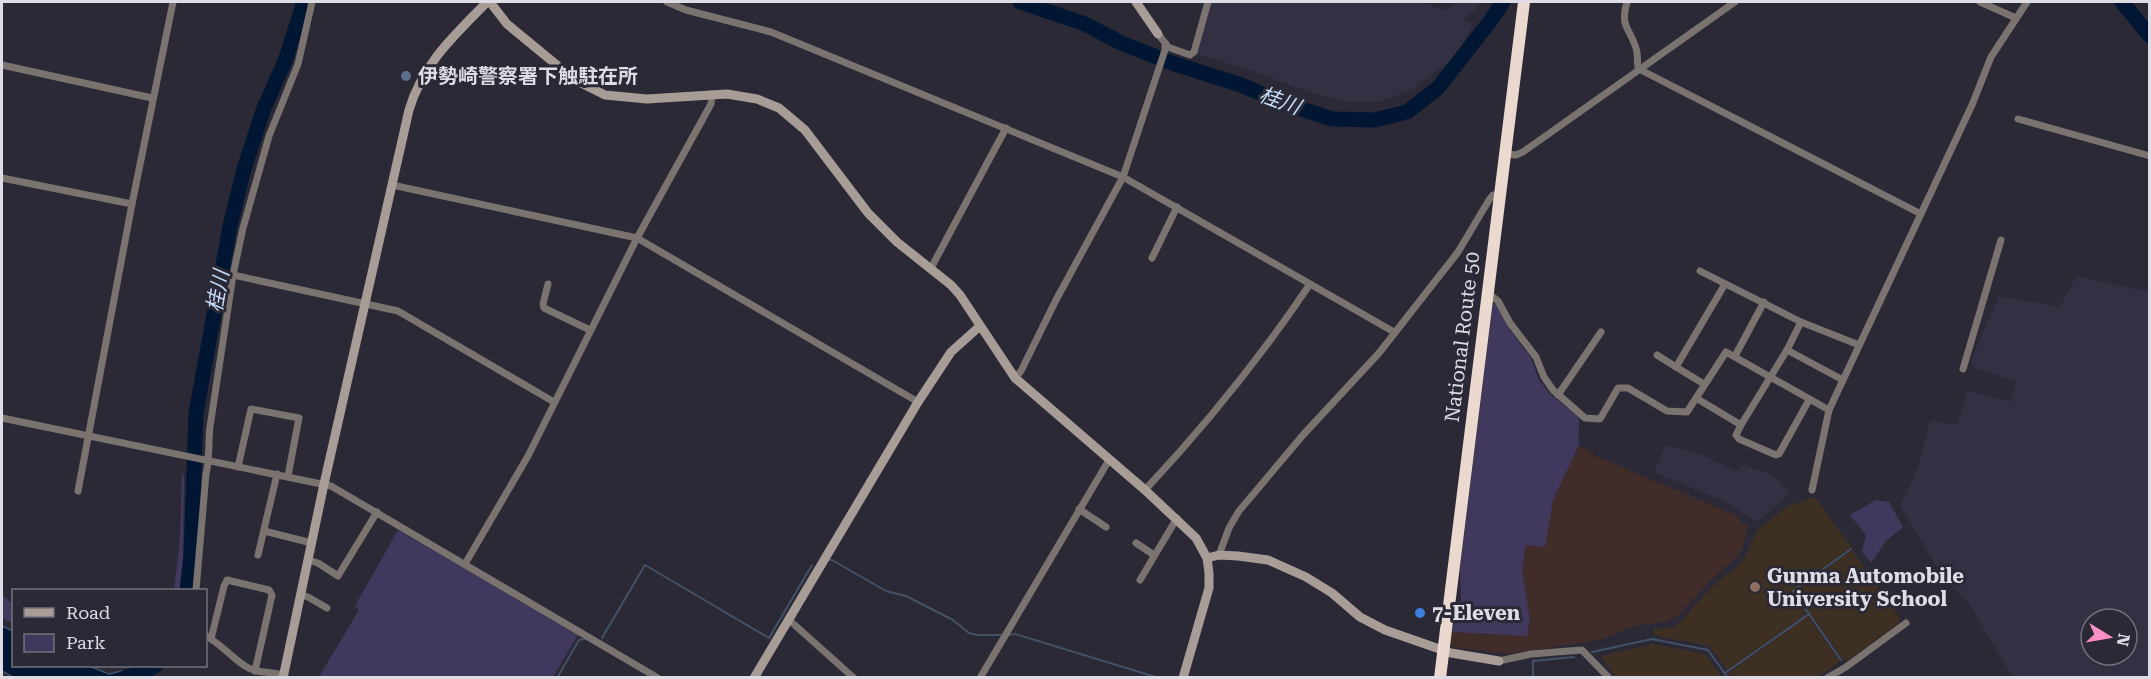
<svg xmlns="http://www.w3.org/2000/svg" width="2151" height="679" viewBox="0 0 2151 679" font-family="'Roboto Serif','Noto Sans JP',serif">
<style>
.commercial{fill:#402d29}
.built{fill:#343043;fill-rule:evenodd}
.education{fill:#3e2f23}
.green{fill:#41395d}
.water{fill:#001633;stroke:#435168;stroke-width:1.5}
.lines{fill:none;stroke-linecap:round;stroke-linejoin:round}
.stream{stroke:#435168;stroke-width:2}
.river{stroke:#001633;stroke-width:15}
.street{stroke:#7a736f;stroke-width:7}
.secondary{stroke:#a89c96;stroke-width:9}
.highway{stroke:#ebd8cf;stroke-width:12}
.service-dot{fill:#5c6f8a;stroke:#2b2936;stroke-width:2}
.education-dot{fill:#8d6e63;stroke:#2b2936;stroke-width:2}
.shop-dot{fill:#3f7fe0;stroke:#2b2936;stroke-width:2}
.labels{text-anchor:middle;stroke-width:6;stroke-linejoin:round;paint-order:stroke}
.poi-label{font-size:20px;font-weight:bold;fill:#dedce5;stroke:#2b2936;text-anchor:start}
.street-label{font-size:20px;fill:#dedce5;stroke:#2b2936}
.water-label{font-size:21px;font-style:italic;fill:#c4ddf8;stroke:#2b2936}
</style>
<rect width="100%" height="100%" fill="#2b2936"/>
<path class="commercial" d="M1579,445L1596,456L1735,515L1748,528L1742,549L1736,558L1713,578L1680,614L1667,622L1634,626L1600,640L1508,654L1452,647L1449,644L1452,632L1527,635L1530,619L1522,571L1526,545L1545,546L1553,500Z"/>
<g class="built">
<path d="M1210,2H1421L1447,11L1457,2H1482L1464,20L1473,24L1461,48L1450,61L1412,89L1382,101L1363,102L1342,101L1307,91L1253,71L1197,54Z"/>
<path d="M2076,276L2149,292V677H2016L2010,673L1968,602L1942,576L1902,509L1901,504L1918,469L1930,421L1932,420L1954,425L1958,422L1967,391L2011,402L2016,381L1972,367L1971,360L1999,296L2060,307ZM2091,619H2127V655H2091Z"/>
<path d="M1666,445L1699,454L1737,471L1742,465L1773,475L1790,493L1757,522L1726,502L1654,472Z"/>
</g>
<g class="education">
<path d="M1811,497L1817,499L1851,547L1791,592L1798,600L1800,598L1795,591L1852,550L1900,618L1898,624L1845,662L1802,602L1800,604L1807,613L1800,619L1802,620L1808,616L1840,661L1817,678L1732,677L1728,673L1799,622L1798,620L1727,670L1709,646L1654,635L1653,629L1674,627L1680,623L1710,588L1738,566L1744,559L1757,531L1789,505L1804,501Z"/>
<path d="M1653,644L1705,654L1722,677H1613L1614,675L1601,656Z"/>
</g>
<g class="green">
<path d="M1493,304H1496L1512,333L1531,358L1539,380L1550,394L1578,417C1581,425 1577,436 1579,445L1553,500L1545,547L1526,545L1522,571L1530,619L1527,636L1452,632L1461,599L1460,569Z"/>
<path d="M182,471L184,477L183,563L181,590H174L180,537Z"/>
<path d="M1876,500L1889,502L1903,527L1886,541L1871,563L1862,551L1866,535L1850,515Z"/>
<path d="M398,530L578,635L553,677H319L359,610L355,606Z"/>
<path d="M2,594L13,605V623L2,618Z"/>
</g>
<path class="water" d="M2,626L13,631L14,666H89L109,674L122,671L124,677H13L2,671Z"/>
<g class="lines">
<g class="stream">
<path d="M829,560H832L886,591L906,596L953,620L969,633L977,635H1003"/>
<path d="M1809,614L1793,591L1851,549"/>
<path d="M1009,635L1015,634L1159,678"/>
<path d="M602,638L645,565L769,638L812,565"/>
<path d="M1592,652L1652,639L1708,650L1728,678"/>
<path d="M1725,673L1809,614L1841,660"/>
<path d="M557,678L579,640L585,639"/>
<path d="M1533,678V661L1574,657"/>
</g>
<g class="river">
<path d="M1020,2L1085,24L1121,43L1172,63L1241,85L1286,104L1332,119L1374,120L1407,112L1438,88L1491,20L1503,2"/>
<path d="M2122,2L2150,36"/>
<path d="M187,590L191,556L196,413L230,226L244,169L264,108L285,61L304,2"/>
<path d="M124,678L147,670L155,666"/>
</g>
<g class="street">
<path d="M667,2L686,10L771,32L1123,177L1394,332"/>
<path d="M1627,2C1620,28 1629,26 1636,48C1638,53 1637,61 1638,67L1641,70L1921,214"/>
<path d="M1980,2L2016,18"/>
<path d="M1165,46L1190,55L1194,52L1208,2"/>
<path d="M2,65L152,98"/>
<path d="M2018,119L2150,156"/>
<path d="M1505,154L1516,155L1523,152L1735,2"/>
<path d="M2,178L132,204"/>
<path d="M392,185L637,238L918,402"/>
<path d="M1152,258L1177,207"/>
<path d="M931,268L1006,128"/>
<path d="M1700,271L1801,322L1859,345"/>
<path d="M233,275L398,311L554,402"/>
<path d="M548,284L543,304L544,308L590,330"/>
<path d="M1488,293L1498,301L1510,323L1536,357L1544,377L1553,390L1585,418L1600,419L1618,388H1628L1667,411L1687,412L1726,352L1829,410"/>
<path d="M1801,322L1787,350L1741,425L1736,435L1739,439L1776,455L1779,454L1809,400"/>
<path d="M1787,350L1843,380"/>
<path d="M1657,355L1676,367"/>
<path d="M1735,356L1764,302"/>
<path d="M1963,369L2001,240"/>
<path d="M1015,378L1021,371L1056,300L1123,177L1165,50L1166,44L1158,34"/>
<path d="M1704,384L1676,367L1725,284"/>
<path d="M1558,395L1601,332"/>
<path d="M1696,398L1741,425"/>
<path d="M2,418L331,486L658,678"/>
<path d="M238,467L251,409L299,418L288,476"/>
<path d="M1145,490C1205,426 1261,357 1310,284"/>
<path d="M1812,490L1829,410L1972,105L1991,57L2027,2"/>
<path d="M78,491L132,204L173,2"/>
<path d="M1079,509L1106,527"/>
<path d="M264,531L312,543"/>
<path d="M1136,543L1154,555"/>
<path d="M258,555L277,474"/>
<path d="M1219,555L1229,528L1239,511L1303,435L1379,353L1458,252L1489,200L1493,195H1500"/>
<path d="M308,560L318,563L338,576L377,512"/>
<path d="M465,564L528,456L637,238L711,104L712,94"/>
<path d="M1140,580L1177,518"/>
<path d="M196,590L206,474C210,458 208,443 210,427L233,275L243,228L269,136L298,64L312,2"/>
<path d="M301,595L308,597L327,608"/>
<path d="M788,619L854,678"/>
<path d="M206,636C221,644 231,657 245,666C256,674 271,671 283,675"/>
<path d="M211,639L224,586L227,580L269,590L272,595L255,671"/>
<path d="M1499,661L1531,654L1582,650L1609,678"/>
<path d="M980,678L1109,460"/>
<path d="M1827,678L1846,667L1906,623"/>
</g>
<g class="secondary">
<path d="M490,2L507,24L575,80L605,95L647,99L727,94L757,99L779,108L805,130L868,213L897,242L951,285L960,295L1015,378L1145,490L1196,538L1207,558L1209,573V588L1183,678"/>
<path d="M1136,2L1158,34"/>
<path d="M1207,558L1219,555L1238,556L1268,560L1306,577L1332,593L1360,617L1385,630L1451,653L1499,661"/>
<path d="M283,678L324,484L409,110C423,63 454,36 487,2"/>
<path d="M754,678L918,402L951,352L980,326"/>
</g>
<path class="highway" d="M1440,678L1524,2"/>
</g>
<circle class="service-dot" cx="406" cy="76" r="6"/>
<circle class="education-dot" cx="1755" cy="587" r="6"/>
<circle class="shop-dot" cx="1420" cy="613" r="6"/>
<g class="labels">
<g class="poi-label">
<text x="418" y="83">伊勢崎警察署下触駐在所</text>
<text x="1767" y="583">Gunma Automobile<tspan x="1767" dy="23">University School</tspan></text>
<text x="1432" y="620">7-Eleven</text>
</g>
<g class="street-label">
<text transform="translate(1462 337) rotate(-83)" y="7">National Route 50</text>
</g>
<g class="water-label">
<text transform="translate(1280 101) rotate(20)" y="7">桂川</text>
<text transform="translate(218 291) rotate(-80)" y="7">桂川</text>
</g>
</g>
<rect width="2151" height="679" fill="none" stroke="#dedce5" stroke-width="6"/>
<rect x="12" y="589" width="195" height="78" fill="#2b2936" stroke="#73717c" stroke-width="1.5"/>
<rect x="24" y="608" width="30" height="9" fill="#a89c96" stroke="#73717c" stroke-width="1.5"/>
<text x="66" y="619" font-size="18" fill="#dedce5">Road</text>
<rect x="24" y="634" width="30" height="18" fill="#41395d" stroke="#73717c" stroke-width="1.5"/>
<text x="66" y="649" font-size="18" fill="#dedce5">Park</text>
<g transform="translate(2109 637) rotate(101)"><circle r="28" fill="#2b2936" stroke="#73717c" stroke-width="1.5"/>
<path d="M0-4.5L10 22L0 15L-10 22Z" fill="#fa8fc6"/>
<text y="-9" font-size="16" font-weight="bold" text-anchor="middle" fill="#dedce5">N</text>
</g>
</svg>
